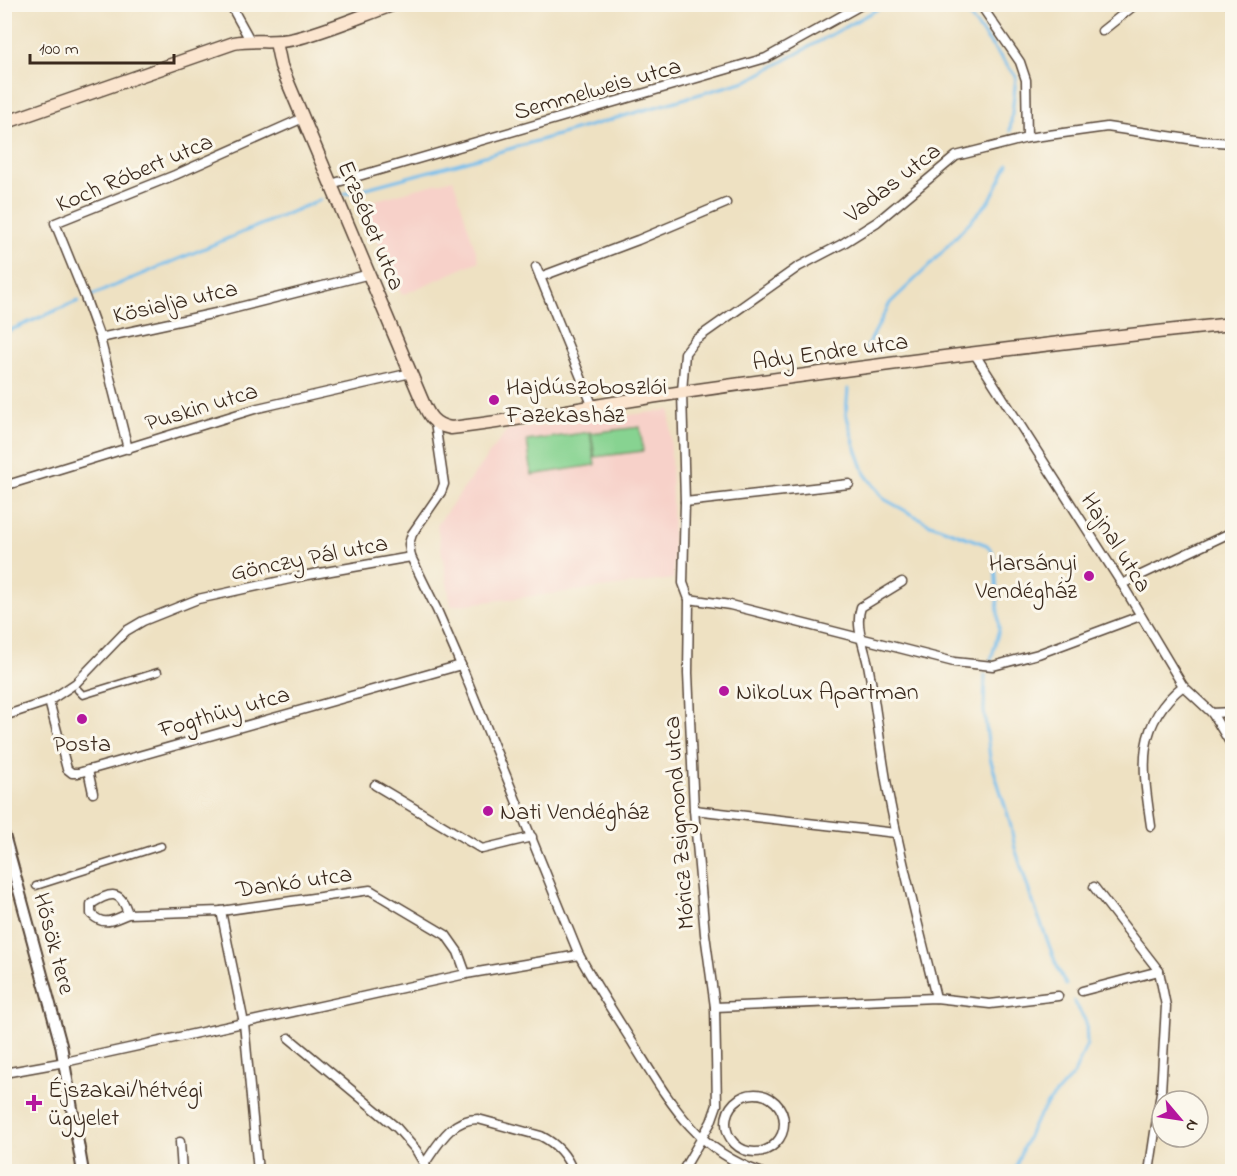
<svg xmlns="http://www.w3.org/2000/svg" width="1237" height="1176" viewBox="0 0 1237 1176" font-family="'Indie Flower',sans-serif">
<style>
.built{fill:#f7d1c9}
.green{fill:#87d391;stroke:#617e58;stroke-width:1.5}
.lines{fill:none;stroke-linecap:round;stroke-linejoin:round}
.stream{stroke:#75beed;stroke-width:3}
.pedestrian-casing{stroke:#564537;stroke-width:9}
.minor-casing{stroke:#564537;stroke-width:11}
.tertiary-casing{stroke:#564537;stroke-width:14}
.secondary-casing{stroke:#564537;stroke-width:15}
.pedestrian{stroke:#fff;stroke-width:6}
.minor{stroke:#fff;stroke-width:8}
.tertiary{stroke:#fff;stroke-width:10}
.secondary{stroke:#fbe5cf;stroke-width:12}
.poi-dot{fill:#b5179e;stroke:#fbf7ec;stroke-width:2}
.labels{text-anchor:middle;stroke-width:6;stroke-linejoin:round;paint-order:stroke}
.street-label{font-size:24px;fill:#3b2a1e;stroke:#fbf7ec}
.poi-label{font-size:24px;fill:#3b2a1e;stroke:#fbf7ec;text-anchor:start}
</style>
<rect width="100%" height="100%" fill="#fbf7ec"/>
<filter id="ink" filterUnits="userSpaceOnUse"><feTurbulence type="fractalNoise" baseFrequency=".0167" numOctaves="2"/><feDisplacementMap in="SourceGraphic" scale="12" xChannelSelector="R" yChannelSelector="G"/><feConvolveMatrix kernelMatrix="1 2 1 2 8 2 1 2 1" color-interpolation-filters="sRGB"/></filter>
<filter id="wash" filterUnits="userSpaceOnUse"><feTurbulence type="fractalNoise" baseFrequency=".008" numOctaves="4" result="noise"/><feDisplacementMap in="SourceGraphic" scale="24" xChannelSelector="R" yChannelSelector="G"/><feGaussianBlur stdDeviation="1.35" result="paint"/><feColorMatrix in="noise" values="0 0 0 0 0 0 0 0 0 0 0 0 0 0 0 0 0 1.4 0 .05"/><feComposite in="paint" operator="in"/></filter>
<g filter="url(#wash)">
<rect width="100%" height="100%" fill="#eee1c2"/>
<g class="built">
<path d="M453,179L479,261L402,295L361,204Z"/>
<path d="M670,410L674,579L451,606L437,525L507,430Z"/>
</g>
<g class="green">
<path d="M640,427L643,451L595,457L591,433Z"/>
<path d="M590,432L595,465L532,475L527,441Z"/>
</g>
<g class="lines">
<g class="stream">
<path d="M960,4L1016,77L1010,131"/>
<path d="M344,194L460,163L749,80L887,4"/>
<path d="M90,296L320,200"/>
<path d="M4,333L78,301"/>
<path d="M865,351L890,303L928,267L990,200L1008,164"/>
<path d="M848,389L846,413L854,443L865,474L884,499L928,523L987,545L992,551L995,562L999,629L991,660"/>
<path d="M985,675L984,711L990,758L1010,822L1015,848L1031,897L1058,969L1066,985"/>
<path d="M1015,1172L1019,1157L1032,1127L1047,1104L1074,1074L1087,1044L1086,1022L1074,1001"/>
</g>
</g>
</g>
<g filter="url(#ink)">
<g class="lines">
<defs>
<g id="pedestrian">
<path d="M78,690L83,695L158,672"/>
<path d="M36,886L161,846"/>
</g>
<g id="minor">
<path d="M230,4L250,40"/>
<path d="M980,4L1020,62L1026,80L1027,138"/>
<path d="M1228,4L1232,8"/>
<path d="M1102,31L1136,4"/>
<path d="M331,184L766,58L863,4"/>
<path d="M536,267L593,407"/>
<path d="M540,277L638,240L726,203"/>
<path d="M100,338L216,313L370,274"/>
<path d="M974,353L1122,584L1183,686L1212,713L1232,746"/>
<path d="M435,423L444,484L441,492L412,534L409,544L411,557L437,610L461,665L579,955C596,986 615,1015 634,1045C668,1099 695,1150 760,1172"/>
<path d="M128,449L100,338L85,297L55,223L175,175L303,118"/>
<path d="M4,486L258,408L411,373"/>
<path d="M685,502L849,484"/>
<path d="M902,582L861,607C854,627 866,650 869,670C877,712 881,755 889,797C902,865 920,931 936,998"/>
<path d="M1122,584L1232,532"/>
<path d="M689,599L730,605L954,662L993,666L1038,654L1140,616"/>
<path d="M49,701L67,769L72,773H78L461,665"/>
<path d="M1212,713L1232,712"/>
<path d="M4,716L49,701L76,683L126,631L143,621L198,599L308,575L411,557"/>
<path d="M88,770L93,793"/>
<path d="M375,785L482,849L532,837"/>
<path d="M694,810L896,833"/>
<path d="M1151,826C1143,770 1134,725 1183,686"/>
<path d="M1094,887L1159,971L1166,1006L1161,1092L1149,1172"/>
<path d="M221,911L244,1023L258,1172"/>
<path d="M128,914C112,920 105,927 91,914V904C110,892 121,889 128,914L221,911L370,890L446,935L458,952L466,974"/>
<path d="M1082,991L1159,971"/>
<path d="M715,1007L936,998L990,1004L1058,996"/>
<path d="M289,1038L397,1128L416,1150L429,1172"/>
<path d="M4,1073L65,1062L466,974L579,955"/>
<circle cx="755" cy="1123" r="29"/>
<path d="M180,1142L182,1172"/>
<path d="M425,1163C439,1143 451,1119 478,1119L541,1136C557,1144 567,1155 573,1172"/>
<path d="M682,1172L711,1122L717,1105L715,1007L705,934L694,810L688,673L689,599L683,583L685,502L682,392L685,353L695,340L798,267L842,244L877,222L956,156L1027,138L1107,127L1202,141L1232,143"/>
</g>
<path id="tertiary" d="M4,835L61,1045L83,1172"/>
<g id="secondary">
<path d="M276,42L281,66L421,398C428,414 432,425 451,428C529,419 606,403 684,392C866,366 1049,343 1232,324"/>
<path d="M4,123L234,43C254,39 274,44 294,39C325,32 363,15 395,4"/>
</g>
</defs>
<use href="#pedestrian" class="pedestrian-casing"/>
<use href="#minor" class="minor-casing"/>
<use href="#tertiary" class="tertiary-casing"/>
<use href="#secondary" class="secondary-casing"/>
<use href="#pedestrian" class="pedestrian"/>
<use href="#minor" class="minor"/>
<use href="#tertiary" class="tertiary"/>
<use href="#secondary" class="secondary"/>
</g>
</g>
<g class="poi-dot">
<circle cx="494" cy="400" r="6"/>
<circle cx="1089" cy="576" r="6"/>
<circle cx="724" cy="691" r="6"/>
<circle cx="82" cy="719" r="6"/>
<circle cx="488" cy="811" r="6"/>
<path d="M31 1094h6v6h6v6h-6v6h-6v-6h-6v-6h6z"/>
</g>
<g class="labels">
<g class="street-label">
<text transform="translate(597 88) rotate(-16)" y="8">Semmelweis utca</text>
<text transform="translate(134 172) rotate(-23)" y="8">Koch Róbert utca</text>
<text transform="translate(892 182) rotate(-38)" y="8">Vadas utca</text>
<text transform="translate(372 225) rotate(67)" y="8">Erzsébet utca</text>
<text transform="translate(175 301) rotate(-13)" y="8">Kösialja utca</text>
<text transform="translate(830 351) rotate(-8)" y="8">Ady Endre utca</text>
<text transform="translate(201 406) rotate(-17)" y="8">Puskin utca</text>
<text transform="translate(1117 542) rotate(58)" y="8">Hajnal utca</text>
<text transform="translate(309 557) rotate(-11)" y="8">Gönczy Pál utca</text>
<text transform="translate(224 711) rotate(-16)" y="8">Fogthüy utca</text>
<text transform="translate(678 823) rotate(-94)" y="8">Móricz Zsigmond utca</text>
<text transform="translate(294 881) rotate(-8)" y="8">Dankó utca</text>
<text transform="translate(55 943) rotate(75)" y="8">Hősök tere</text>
</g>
<g class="poi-label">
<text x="506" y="394">Hajdúszoboszlói<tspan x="506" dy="28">Fazekasház</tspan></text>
<text x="1077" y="570" text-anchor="end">Harsányi<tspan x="1077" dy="28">Vendégház</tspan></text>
<text x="736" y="699">NikoLux Apartman</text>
<text x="82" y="751" text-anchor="middle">Posta</text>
<text x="500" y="819">Nati Vendégház</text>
<text x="48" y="1097">Éjszakai/hétvégi<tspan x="48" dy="28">ügyelet</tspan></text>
</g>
</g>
<rect width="1237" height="1176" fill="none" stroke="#fbf7ec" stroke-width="24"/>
<g transform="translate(1180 1119) rotate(119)"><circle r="28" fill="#fbf7ec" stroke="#aea59a" stroke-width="1.5"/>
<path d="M0-4.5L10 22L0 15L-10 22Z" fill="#b5179e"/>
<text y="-9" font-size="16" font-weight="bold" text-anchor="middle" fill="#3b2a1e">N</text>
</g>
<path d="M30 54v9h144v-9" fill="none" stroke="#3b2a1e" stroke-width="3"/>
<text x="39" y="54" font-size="18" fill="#3b2a1e" stroke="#fbf7ec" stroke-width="4.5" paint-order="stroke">100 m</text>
</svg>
